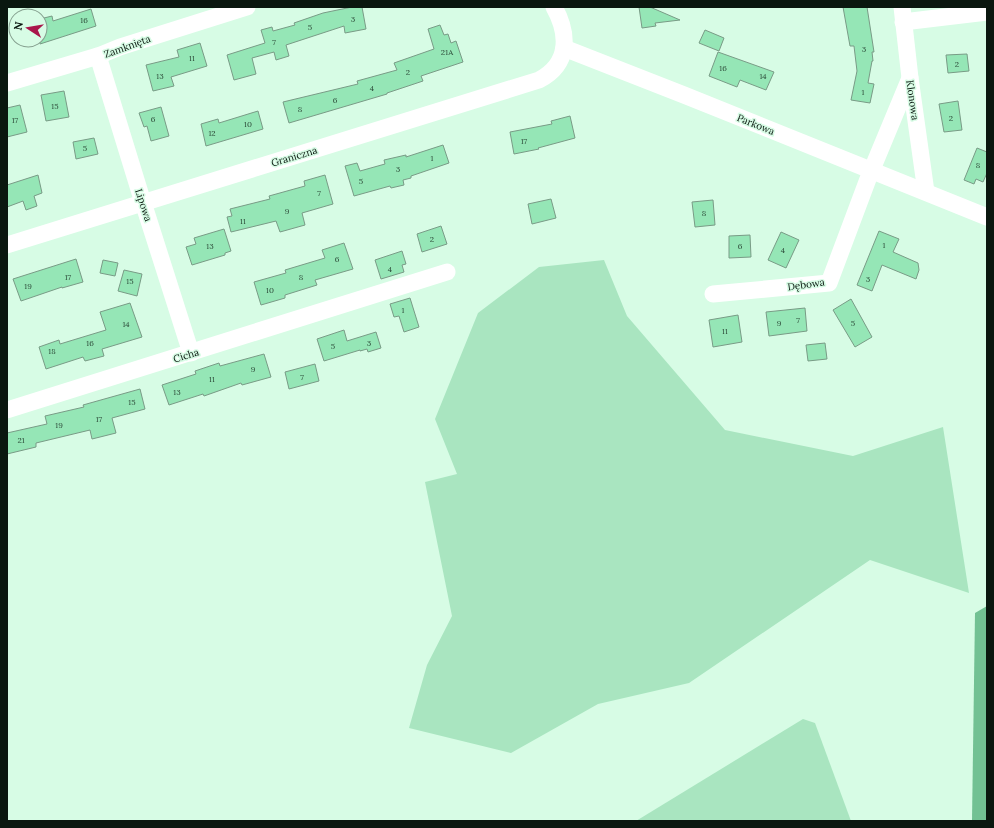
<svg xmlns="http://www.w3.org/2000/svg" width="994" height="828" viewBox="0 0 994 828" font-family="Lora,serif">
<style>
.green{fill:#a9e5c0}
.forest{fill:#72c193}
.building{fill:#95e6b6;stroke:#799b86}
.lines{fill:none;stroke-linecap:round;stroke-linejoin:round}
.minor{stroke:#fff;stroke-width:17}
.labels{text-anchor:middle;stroke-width:3;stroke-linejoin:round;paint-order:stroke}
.number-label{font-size:8px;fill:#2d4b39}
.street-label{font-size:10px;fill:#0a170f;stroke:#d7fce5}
</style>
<rect width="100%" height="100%" fill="#d7fce5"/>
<g class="green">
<path d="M604,260L627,316L725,430L853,456L943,427L969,593L870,560L689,683L598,704L511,753L409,728L427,665L452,616L425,482L457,474L435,419L478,313L539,267Z"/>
<path d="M803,719L815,723L851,821H636Z"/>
</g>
<path class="forest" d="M987,606V821H972L975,613Z"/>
<g class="building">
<path d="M352,7H362L366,29L345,33L344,26L286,45L289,56L276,60L274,52L252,58L256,74L234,80L227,55L265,43L261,30L272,27L273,31L295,25L294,23L323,13Z"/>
<path d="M639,7H650L680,20L655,23L656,26L642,28Z"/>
<path d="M843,7H867L874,52H872L873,61H872L868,83L874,84L870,103L851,100L857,71L854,46H850Z"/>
<path d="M91,9L96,26L40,44V19L52,16L53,21Z"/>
<path d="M440,25L444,35L448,34L451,43L456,41L463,62L421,76L423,81L387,93V94L289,123L283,102L358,84L357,81L397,70L394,63L434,49L428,29Z"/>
<path d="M705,30L724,38L719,51L699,43Z"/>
<path d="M200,43L207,66L171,77L174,86L153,91L146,65L179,57L177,50Z"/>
<path d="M718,52L774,72L766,90L740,80L737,87L709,76Z"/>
<path d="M967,54L969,71L948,73L946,55Z"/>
<path d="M64,91L69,117L46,121L41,95Z"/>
<path d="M958,101L962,130L944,132L939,104Z"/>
<path d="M20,105L27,132L7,137V108Z"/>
<path d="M161,107L169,136L151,141L147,126L144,127L139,113Z"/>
<path d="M258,111L263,129L206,146L201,124L218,119L219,123Z"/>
<path d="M570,116L575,138L538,148L539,149L514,154L510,132L552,124L551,121Z"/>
<path d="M94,138L98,154L76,159L73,142Z"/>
<path d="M443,145L449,163L411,176V178L403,180L404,185L391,188L390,186L354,196L345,166L357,163L360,171L385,164L384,160L406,155V157Z"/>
<path d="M977,148L987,152V173L983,182L976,179L974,184L964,180Z"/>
<path d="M38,175L42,193L34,196L37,206L26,210L23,201L7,207V185Z"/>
<path d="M325,175L333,204L302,213L305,225L280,232L276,221L231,232L227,217L232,216L230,209L270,199L269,196L305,186L304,181Z"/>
<path d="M551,199L556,218L532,224L528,204Z"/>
<path d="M713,200L715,225L695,227L692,202Z"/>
<path d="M441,226L447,244L422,252L417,234Z"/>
<path d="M224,229L231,251L225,253V255L192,265L186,247L196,244L194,238Z"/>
<path d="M879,231L899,239L893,252L918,263L919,270L916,279L882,265L872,291L857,285Z"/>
<path d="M781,232L799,240L786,268L768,260Z"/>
<path d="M750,235L751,257L729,258V236Z"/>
<path d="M344,243L353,269L315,280L317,285L285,295V298L261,305L254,282L286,273L285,270L325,258L322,250Z"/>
<path d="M402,251L406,264L402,265L404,272L381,279L375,260Z"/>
<path d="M76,259L83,282L62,288V287L21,301L13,279Z"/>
<path d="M103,260L118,263L115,276L100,273Z"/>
<path d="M124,270L142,274L137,296L118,291Z"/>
<path d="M410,298L419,327L404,332L399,316L394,317L390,304Z"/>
<path d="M851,299L872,337L855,347L833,310Z"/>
<path d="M130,303L142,337L102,349L104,356L85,361L83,357L46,369L39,347L59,340L60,344L106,330L100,312Z"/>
<path d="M805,308L807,331L769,336L766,312Z"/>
<path d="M738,315L742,342L713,347L709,320Z"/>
<path d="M344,330L347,341L376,332L381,348L368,352L367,349L360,351V350L324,361L317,339Z"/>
<path d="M825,343L827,359L808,361L806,345Z"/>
<path d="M264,354L271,377L242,385L241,383L204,396L203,394L169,405L162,385L196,374L195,371L219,363L220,366Z"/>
<path d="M315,364L319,381L289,389L285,372Z"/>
<path d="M140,389L145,409L112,418L116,433L92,439L90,430L36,443V447L7,454V433L47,424L45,416L84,407L83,405Z"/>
</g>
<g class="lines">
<g class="minor">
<path d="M902,7L910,78L926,192"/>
<path d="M903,22L987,12"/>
<path d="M564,48L684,95L987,217"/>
<path d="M98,56L141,196L191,353"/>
<path d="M7,83L98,56L120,47L247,7"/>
<path d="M7,245L539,80C570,64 569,34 554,7"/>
<path d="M713,294L829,283L868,179L910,78"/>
<path d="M7,410L447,272"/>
</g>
</g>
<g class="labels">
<g class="number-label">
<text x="353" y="22">3</text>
<text x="84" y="23">16</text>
<text x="310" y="30">5</text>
<text x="274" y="45">7</text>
<text x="864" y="52">3</text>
<text x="447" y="55">21A</text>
<text x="192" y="61">11</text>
<text x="957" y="67">2</text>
<text x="723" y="71">16</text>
<text x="408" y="75">2</text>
<text x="160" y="79">13</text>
<text x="763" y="79">14</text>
<text x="372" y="91">4</text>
<text x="863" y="95">1</text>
<text x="335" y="103">6</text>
<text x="55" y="109">15</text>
<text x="300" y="112">8</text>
<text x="951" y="121">2</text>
<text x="153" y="122">6</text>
<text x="15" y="123">17</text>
<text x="248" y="127">10</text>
<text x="212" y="136">12</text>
<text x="524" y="144">17</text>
<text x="85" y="151">5</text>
<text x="432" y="161">1</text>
<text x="978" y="168">8</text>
<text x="398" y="172">3</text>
<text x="361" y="184">5</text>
<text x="319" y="196">7</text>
<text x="287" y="214">9</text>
<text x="704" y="216">8</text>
<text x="243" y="224">11</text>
<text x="432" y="242">2</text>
<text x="884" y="248">1</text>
<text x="210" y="249">13</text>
<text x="740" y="249">6</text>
<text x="783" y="253">4</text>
<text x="337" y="262">6</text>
<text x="390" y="272">4</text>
<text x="68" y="280">17</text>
<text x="301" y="280">8</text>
<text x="868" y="282">3</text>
<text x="130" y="284">15</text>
<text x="28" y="289">19</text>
<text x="270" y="293">10</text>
<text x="403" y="313">1</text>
<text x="798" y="323">7</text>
<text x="779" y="326">9</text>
<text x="853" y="326">5</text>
<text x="126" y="327">14</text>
<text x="725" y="334">11</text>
<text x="90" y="346">16</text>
<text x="369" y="346">3</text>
<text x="333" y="349">5</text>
<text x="52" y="354">18</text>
<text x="253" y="372">9</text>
<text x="302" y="380">7</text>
<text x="212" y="382">11</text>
<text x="177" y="395">13</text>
<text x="132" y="405">15</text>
<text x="99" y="422">17</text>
<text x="59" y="428">19</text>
<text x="21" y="443">21</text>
</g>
<g class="street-label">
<text transform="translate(127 46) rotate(-20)" y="4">Zamknięta</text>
<text transform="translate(913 100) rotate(82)" y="4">Klonowa</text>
<text transform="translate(756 124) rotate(22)" y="4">Parkowa</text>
<text transform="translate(294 156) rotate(-17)" y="4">Graniczna</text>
<text transform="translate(144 205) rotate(72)" y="4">Lipowa</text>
<text transform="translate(806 284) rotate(-8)" y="4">Dębowa</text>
<text transform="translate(186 355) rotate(-17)" y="4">Cicha</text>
</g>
</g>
<rect width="994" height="828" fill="none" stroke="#0a170f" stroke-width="16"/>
<g transform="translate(28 28) rotate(282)"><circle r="19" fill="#d7fce5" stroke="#85a08f"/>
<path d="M0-3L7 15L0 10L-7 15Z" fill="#a9164b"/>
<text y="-6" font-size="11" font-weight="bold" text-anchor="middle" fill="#0a170f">N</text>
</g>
</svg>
